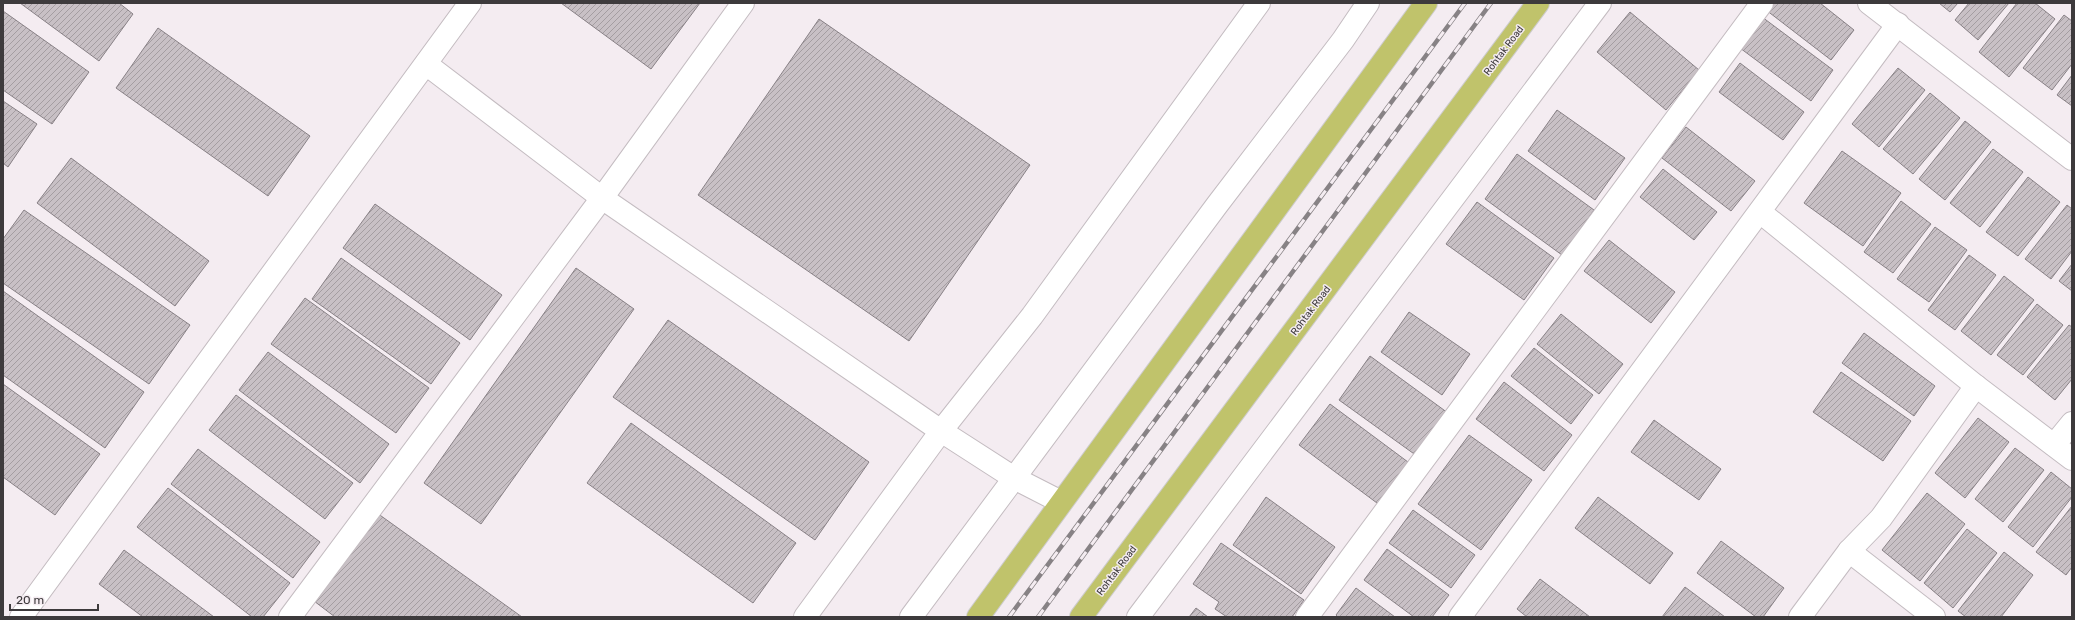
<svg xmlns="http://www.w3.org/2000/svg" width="2075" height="620" viewBox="0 0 2075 620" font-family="Rubik,sans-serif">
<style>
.building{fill:url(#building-hatch);stroke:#888186}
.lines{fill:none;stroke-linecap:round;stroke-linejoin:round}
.minor-casing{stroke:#c4bcc1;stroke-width:24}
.highway-casing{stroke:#cdcccc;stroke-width:24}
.minor{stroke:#fff;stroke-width:22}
.highway{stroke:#c0c36b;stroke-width:22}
.rail-casing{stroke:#878285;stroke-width:4.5}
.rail{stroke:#f4ecf1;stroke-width:3;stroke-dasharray:9;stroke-linecap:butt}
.labels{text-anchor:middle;stroke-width:3;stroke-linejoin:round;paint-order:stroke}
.street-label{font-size:10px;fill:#3d3a3c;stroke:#f4ecf1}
</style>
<defs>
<pattern id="building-hatch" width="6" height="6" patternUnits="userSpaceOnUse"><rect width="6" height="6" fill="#c8c0c5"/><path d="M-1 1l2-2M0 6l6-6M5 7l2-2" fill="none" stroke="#a49da1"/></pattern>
</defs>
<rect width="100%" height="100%" fill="#f4ecf1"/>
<g class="building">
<path d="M20,3H119L133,14L99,61Z"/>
<path d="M561,3H700L651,69Z"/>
<path d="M1771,3H1820L1854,30L1831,60L1766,10Z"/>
<path d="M1939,3H1958L1950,12Z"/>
<path d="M1969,3H2009L1978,40L1955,20Z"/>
<path d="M2017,3H2035L2055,19L2009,77L1979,52Z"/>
<path d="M3,11L89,72L52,124L3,90Z"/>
<path d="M1630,12L1699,70L1666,110L1597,52Z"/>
<path d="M2064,15L2072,21V64L2052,90L2023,68Z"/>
<path d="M1762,17L1833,70L1811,101L1740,48Z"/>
<path d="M819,19L1030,165L909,341L698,195Z"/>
<path d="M158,28L310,136L268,196L116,88Z"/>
<path d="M1740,63L1804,112L1783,140L1719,92Z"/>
<path d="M1898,68L1925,90L1879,147L1852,124Z"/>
<path d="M2072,75V106L2057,95Z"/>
<path d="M1930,93L1960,118L1913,174L1883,149Z"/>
<path d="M3,101L37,124L8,167L3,163Z"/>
<path d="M1557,110L1625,158L1595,200L1528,151Z"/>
<path d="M1965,121L1991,142L1945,200L1919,179Z"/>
<path d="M1686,127L1755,181L1731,211L1662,158Z"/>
<path d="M1993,149L2023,172L1980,227L1950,203Z"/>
<path d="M1842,151L1901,193L1863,246L1804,203Z"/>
<path d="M1517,154L1594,210L1562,255L1485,199Z"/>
<path d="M71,158L209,261L175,306L37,203Z"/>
<path d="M1663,169L1717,212L1694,240L1640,197Z"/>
<path d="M2028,177L2060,202L2018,256L1986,232Z"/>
<path d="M1901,201L1931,224L1893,273L1864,252Z"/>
<path d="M1477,202L1554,258L1524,300L1446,244Z"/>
<path d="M375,204L502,295L470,340L343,248Z"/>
<path d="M2067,205L2072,209V251L2051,279L2025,259Z"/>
<path d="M24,210L190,325L149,384L3,283V239Z"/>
<path d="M1935,227L1967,250L1929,302L1897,279Z"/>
<path d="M1609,240L1675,292L1651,323L1584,271Z"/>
<path d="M1969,255L1996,275L1955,330L1928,310Z"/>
<path d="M341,258L460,343L431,384L312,299Z"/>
<path d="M2072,264V291L2059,281Z"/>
<path d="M576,268L634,309L481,524L424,483Z"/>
<path d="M2004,276L2034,300L1991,355L1961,331Z"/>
<path d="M3,291L144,392L105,448L3,375Z"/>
<path d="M305,298L429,388L396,433L271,344Z"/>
<path d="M2037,304L2063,325L2023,375L1997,355Z"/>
<path d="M1409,312L1470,354L1442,395L1381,352Z"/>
<path d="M1561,314L1623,364L1599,394L1537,344Z"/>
<path d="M668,320L869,462L815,540L613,397Z"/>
<path d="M2069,325L2072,327V379L2055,400L2027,377Z"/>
<path d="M1864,333L1935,386L1914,416L1842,363Z"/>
<path d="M1534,348L1593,395L1571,424L1511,376Z"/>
<path d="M268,352L389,444L360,483L239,390Z"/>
<path d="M1370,356L1448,413L1417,456L1339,400Z"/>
<path d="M1841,372L1911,421L1883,461L1813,412Z"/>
<path d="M1504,382L1572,435L1544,471L1476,419Z"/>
<path d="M3,384L100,454L55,515L3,477Z"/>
<path d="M236,395L353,483L325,519L209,430Z"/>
<path d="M1330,404L1412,465L1381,506L1299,445Z"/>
<path d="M1978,418L2009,442L1965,498L1935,473Z"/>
<path d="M1654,420L1721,469L1699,500L1631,452Z"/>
<path d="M631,423L796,543L753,603L587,483Z"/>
<path d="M1469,435L1532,480L1481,550L1418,504Z"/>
<path d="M2015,448L2044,470L2003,522L1975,499Z"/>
<path d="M198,449L320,542L293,578L171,484Z"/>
<path d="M2051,472L2072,489V497L2033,547L2008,527Z"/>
<path d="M168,488L290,583L263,617H252L137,527Z"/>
<path d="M1927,493L1965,524L1920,581L1882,550Z"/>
<path d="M1266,497L1335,547L1301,594L1233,545Z"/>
<path d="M1598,497L1673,553L1650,584L1575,528Z"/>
<path d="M2072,506V567L2066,575L2036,552Z"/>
<path d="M1413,510L1475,555L1451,588L1389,543Z"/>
<path d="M377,513L522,617H335L314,601Z"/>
<path d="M1967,529L1997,553L1953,608L1924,583Z"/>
<path d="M1721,541L1784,588L1763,617H1756L1697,573Z"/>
<path d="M1221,543L1304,600L1292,617H1227L1215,609L1219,602L1193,584Z"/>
<path d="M1387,549L1449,595L1432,617H1414L1364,580Z"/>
<path d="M124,550L214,617H143L99,584Z"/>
<path d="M2004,552L2033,575L2001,617H1966L1958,611Z"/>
<path d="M1540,579L1590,617H1527L1517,609Z"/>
<path d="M1685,587L1725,617H1662Z"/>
<path d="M1356,588L1395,617H1338L1336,615Z"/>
<path d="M1196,608L1208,617H1189Z"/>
</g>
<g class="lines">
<defs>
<g id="minor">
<path d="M1869,3L2072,159"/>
<path d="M426,64L602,198L941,431L1014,478L1061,502"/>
<path d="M1760,212L1976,386L2072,459"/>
<path d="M2054,445L2072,423"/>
<path d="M1849,551L1934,617"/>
<path d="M21,617L470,3"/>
<path d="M290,617L602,198L743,3"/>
<path d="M805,617L941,431L1032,316L1259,3"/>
<path d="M911,617L1217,205L1343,40L1368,3"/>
<path d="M1138,617L1600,3"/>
<path d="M1307,617L1762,3"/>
<path d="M1460,617L1898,24"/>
<path d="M1800,617L1849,551L1881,518L1976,386"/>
</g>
<g id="highway">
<path d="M978,617L1426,3"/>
<path d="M1081,617L1538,3"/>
</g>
</defs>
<use href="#minor" class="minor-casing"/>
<use href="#highway" class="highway-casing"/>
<use href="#minor" class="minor"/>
<use href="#highway" class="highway"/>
<defs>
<g id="rail">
<path d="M1009,617L1465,3"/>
<path d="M1038,617L1491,3"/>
</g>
</defs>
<use href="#rail" class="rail-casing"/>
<use href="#rail" class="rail"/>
</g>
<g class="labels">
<g class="street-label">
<text transform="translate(1503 50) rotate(-53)" y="4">Rohtak Road</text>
<text transform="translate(1310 310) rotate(-53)" y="4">Rohtak Road</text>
<text transform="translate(1116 570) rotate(-53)" y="4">Rohtak Road</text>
</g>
</g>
<rect width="2075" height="620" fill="none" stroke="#3d3a3c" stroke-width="8"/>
<path d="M10 604v6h88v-6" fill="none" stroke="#3d3a3c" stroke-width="2"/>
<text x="16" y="604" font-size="12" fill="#3d3a3c" stroke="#f4ecf1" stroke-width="3" paint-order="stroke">20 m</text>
</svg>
